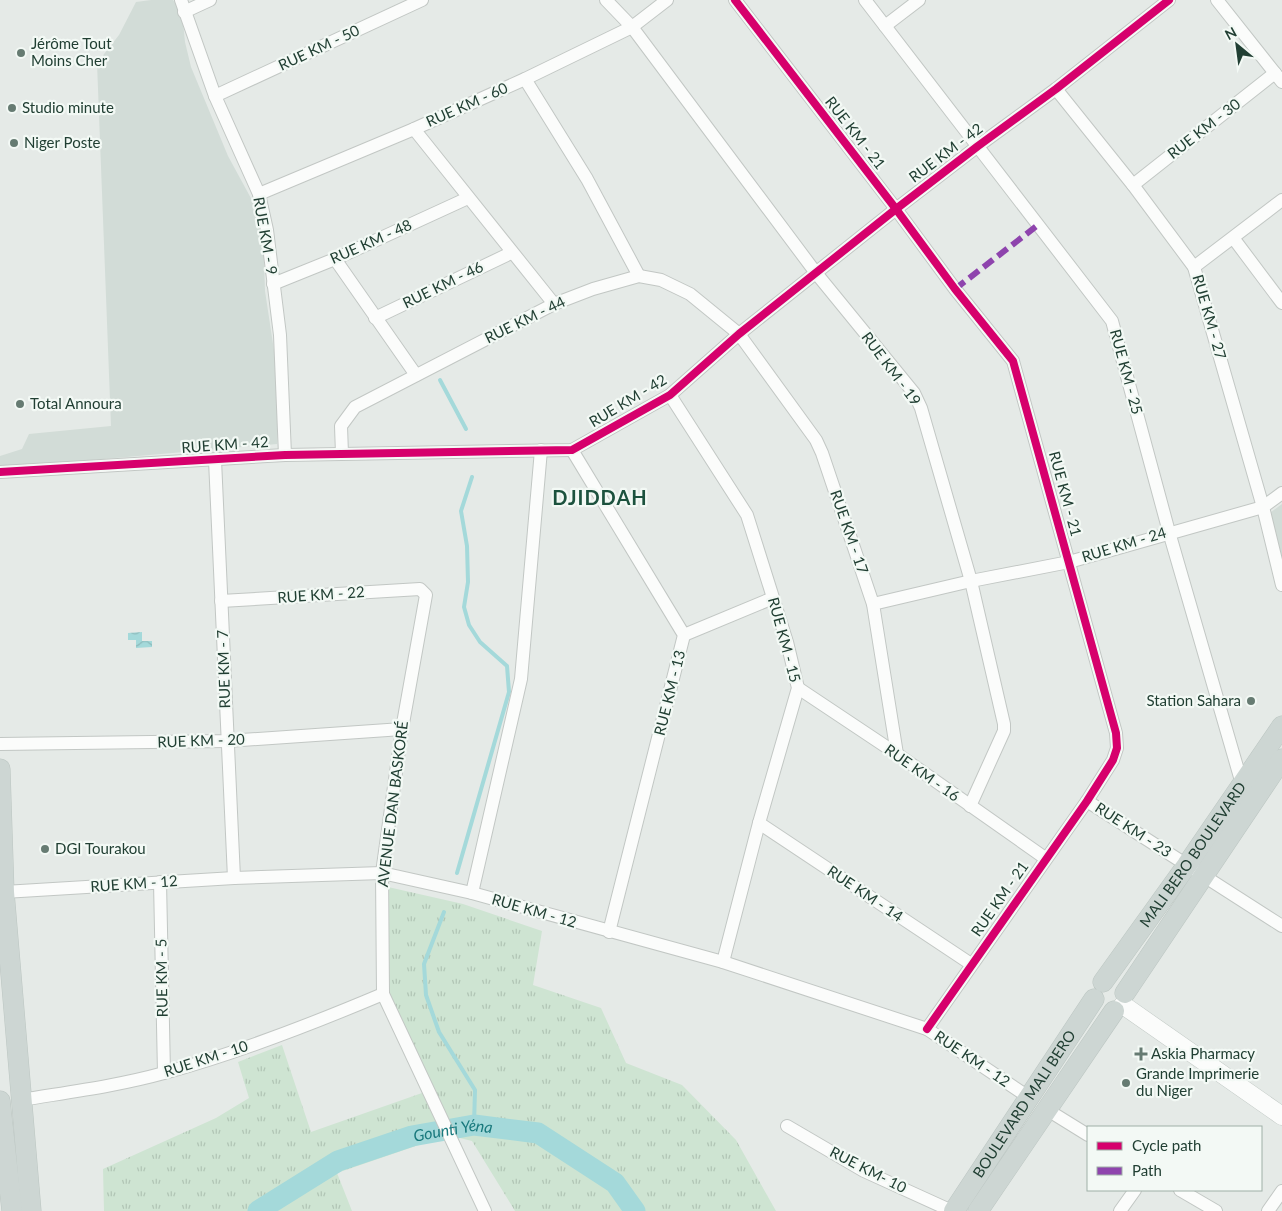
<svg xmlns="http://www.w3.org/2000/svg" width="1282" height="1211" viewBox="0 0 1282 1211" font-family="Lato,sans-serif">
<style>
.built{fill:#d2dcd7}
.grass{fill:url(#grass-tufts)}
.water{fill:url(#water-waves)}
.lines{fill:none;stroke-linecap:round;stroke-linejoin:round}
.stream{stroke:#a4d9da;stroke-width:4}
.river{stroke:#a4d9da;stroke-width:21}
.street-casing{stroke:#c2c7c4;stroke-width:14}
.secondary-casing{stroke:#c0c8c4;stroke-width:19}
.primary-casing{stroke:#bcc6c2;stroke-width:21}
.street{stroke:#fbfcfb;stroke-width:12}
.secondary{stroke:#fbfcfb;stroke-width:18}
.primary{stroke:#cdd6d3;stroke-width:20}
.quiet{stroke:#8e44ad;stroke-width:6;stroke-dasharray:12 6;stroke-linecap:butt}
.cycleway-casing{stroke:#f3f9f5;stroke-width:11}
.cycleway{stroke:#d6006c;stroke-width:8}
.poi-dot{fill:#667b72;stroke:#f3f9f5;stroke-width:2}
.labels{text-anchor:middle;stroke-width:4.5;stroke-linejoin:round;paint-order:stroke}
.poi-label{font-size:15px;fill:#213f33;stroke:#f3f9f5;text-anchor:start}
.street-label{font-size:15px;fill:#213f33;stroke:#f3f9f5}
.water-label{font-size:16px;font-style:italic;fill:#19797d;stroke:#f3f9f5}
.district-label{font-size:20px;font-weight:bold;letter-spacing:1px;fill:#1c523e;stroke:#f3f9f5}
</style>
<defs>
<pattern id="grass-tufts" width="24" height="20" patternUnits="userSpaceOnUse" patternTransform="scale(1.25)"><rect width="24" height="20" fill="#cee4d2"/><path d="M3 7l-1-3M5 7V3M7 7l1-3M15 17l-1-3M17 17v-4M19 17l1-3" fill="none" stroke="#b1c5b5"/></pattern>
<pattern id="water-waves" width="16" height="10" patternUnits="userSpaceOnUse" patternTransform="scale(1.25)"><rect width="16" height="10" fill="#a4d9da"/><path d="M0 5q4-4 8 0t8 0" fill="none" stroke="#8dbbbc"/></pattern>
</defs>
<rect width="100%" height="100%" fill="#e5eae7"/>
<g class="built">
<path d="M151,0H173L182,12L185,42L191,67L228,156L253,202L263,228L265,291L278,377L277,444L0,468V456L22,449L29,434L111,426L97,63L119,35L136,2Z"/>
<path d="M1282,504V574L1267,515Z"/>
</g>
<path class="grass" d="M388,887L463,904L542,931L533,985L601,1008L626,1063L682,1085L736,1140L776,1211H515L472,1141L448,1135L337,1173L352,1211H104L103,1169L216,1118L249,1098L238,1062L282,1045L311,1132L422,1093L384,1006Z"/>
<path class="water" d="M142,632V641H152V647L136,648V640H128V633Z"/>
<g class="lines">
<g class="stream">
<path d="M440,380L466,429"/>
<path d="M457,873L509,692L507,666L480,642L469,625L464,607L468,582L467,546L461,511L472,477"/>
<path d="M444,912L424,964L426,995L439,1032L475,1090L474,1125"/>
</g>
<path class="river" id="s1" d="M258,1211L338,1161L412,1136L474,1125L538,1133L615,1183L635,1211"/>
<defs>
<g id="street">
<path d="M181,0L215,96L259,194L267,230L280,335L285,455"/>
<path d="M606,0L632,27L816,273L914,393L921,408L971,581L1004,724V731L970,806"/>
<path d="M735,0L896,209L955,289L1013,361L1116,733L1117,748L1113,760L1087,801L927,1029"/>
<path d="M865,0L1112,321L1169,532L1242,784"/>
<path d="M1217,0L1282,82"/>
<path d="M184,12L210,0"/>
<path d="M885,26L919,0"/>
<path d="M525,79L587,179L639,276"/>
<path d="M1056,89L1133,185L1194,267L1263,507L1282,585"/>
<path d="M215,96L422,0"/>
<path d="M414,129L554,304"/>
<path d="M1133,185L1275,73"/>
<path d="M259,194L414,129L525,79L632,27L667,0"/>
<path d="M1234,239L1282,303"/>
<path d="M335,259L416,375"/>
<path d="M1194,267L1282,200"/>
<path d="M273,284L335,259L468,198"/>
<path d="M375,318L511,253"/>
<path d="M670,395L747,515L787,642L798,688L759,823L723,962"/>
<path d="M572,450L684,635L609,932"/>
<path d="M342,454L341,426L355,407L554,304L593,289L639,276L661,280L690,294L739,334L816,440L822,453L873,604L897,754"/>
<path d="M215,460L234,878"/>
<path d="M0,472L285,455L572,450L670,395L739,334L896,209L978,146L1056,89L1169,0"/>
<path d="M221,601L420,589L426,595L402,729L382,873L383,994L485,1211"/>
<path d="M873,604L971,581L1069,562L1263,507L1282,493"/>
<path d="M684,635L773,598"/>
<path d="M798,688L897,754L1045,858"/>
<path d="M0,744L227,741L402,729"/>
<path d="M1087,801L1282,926"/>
<path d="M759,823L971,964"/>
<path d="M160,882L164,1073"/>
<path d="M4,892L234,878L382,873L472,893L723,962L927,1029L1030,1098"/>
<path d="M472,893L521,679L541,450"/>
<path d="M21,1100C69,1092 117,1086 164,1073C238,1053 312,1024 383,994"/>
<path d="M1046,1109L1088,1135"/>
<path d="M787,1126L864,1171L952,1211"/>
<path d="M1180,1190L1216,1211"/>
<path d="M1120,1211L1135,1190"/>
<path d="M1268,1211L1282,1191"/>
</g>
<path id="secondary" d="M1123,1005L1282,1116"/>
<g id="primary">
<path d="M0,769L4,892L31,1211"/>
<path id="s2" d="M1103,982L1187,865L1282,726"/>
<path d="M1125,993L1282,759"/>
<path d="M0,1101L12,1211"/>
<path id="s3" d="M954,1211L1094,999"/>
<path d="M978,1211L1114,1011"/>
</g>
</defs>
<use href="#street" class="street-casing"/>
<use href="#secondary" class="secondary-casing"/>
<use href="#primary" class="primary-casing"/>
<use href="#street" class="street"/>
<use href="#secondary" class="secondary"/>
<use href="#primary" class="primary"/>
<path class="quiet" d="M955,289L1038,225"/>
<defs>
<g id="cycleway">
<path d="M735,0L896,209L955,289L1013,361L1116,733L1117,748L1113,760L1087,801L927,1029"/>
<path d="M0,472L285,455L572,450L670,395L739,334L896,209L978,146L1056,89L1169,0"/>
</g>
</defs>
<use href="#cycleway" class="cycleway-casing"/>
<use href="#cycleway" class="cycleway"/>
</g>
<g class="poi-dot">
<circle cx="21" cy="53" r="5"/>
<circle cx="12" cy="108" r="5"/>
<circle cx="14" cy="143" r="5"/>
<circle cx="20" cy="404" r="5"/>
<circle cx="1251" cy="701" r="5"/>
<circle cx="45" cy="849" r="5"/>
<path d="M1138.5 1046.5h5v5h5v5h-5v5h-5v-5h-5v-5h5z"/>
<circle cx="1126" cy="1083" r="5"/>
</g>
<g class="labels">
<g class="poi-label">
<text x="31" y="49">Jérôme Tout<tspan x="31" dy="17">Moins Cher</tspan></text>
<text x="22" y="113">Studio minute</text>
<text x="24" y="148">Niger Poste</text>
<text x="30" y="409">Total Annoura</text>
<text x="1241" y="706" text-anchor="end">Station Sahara</text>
<text x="55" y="854">DGI Tourakou</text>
<text x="1151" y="1059">Askia Pharmacy</text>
<text x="1136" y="1079">Grande Imprimerie<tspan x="1136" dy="17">du Niger</tspan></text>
</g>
<g class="street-label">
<text transform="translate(319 48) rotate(-25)" y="5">RUE KM - 50</text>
<text transform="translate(467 105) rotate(-24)" y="5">RUE KM - 60</text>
<text transform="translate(1204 129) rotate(-38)" y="5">RUE KM - 30</text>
<text transform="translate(855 133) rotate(52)" y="5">RUE KM - 21</text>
<text transform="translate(946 153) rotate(-37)" y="5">RUE KM - 42</text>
<text transform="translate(265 236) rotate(80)" y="5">RUE KM - 9</text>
<text transform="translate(371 242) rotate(-24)" y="5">RUE KM - 48</text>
<text transform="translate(443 285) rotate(-26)" y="5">RUE KM - 46</text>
<text transform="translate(1209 317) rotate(74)" y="5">RUE KM - 27</text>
<text transform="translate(525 320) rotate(-26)" y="5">RUE KM - 44</text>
<text transform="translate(891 369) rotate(53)" y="5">RUE KM - 19</text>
<text transform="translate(1126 372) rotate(75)" y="5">RUE KM - 25</text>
<text transform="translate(628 401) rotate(-31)" y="5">RUE KM - 42</text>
<text transform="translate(225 445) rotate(-4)" y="5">RUE KM - 42</text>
<text transform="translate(1065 494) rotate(75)" y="5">RUE KM - 21</text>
<text transform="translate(849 532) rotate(71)" y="5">RUE KM - 17</text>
<text transform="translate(1124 545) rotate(-17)" y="5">RUE KM - 24</text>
<text transform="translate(321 595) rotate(-4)" y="5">RUE KM - 22</text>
<text transform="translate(784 640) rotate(75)" y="5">RUE KM - 15</text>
<text transform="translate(224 669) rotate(-92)" y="5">RUE KM - 7</text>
<text transform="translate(670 693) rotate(-76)" y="5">RUE KM - 13</text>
<text transform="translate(201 741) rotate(-2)" y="5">RUE KM - 20</text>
<text transform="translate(922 773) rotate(35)" y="5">RUE KM - 16</text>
<text transform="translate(393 804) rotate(-83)" y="5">AVENUE DAN BASKORÉ</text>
<text transform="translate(1133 830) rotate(33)" y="5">RUE KM - 23</text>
<text dy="5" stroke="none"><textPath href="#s2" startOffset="156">MALI BERO BOULEVARD</textPath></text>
<text transform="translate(134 884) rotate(-4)" y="5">RUE KM - 12</text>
<text transform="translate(865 894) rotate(34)" y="5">RUE KM - 14</text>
<text transform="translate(1000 899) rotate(-55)" y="5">RUE KM - 21</text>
<text transform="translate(534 911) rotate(16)" y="5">RUE KM - 12</text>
<text transform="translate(162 978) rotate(-91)" y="5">RUE KM - 5</text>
<text transform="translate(206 1059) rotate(-18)" y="5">RUE KM - 10</text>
<text transform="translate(972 1059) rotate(34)" y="5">RUE KM - 12</text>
<text dy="5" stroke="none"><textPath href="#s3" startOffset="128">BOULEVARD MALI BERO</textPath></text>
<text transform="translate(868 1170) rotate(27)" y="5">RUE KM- 10</text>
</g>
<g class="water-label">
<text dy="6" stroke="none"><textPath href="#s1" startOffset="214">Gounti Yéna</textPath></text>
</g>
<g class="district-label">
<text x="600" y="505">DJIDDAH</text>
</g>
</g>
<rect x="1087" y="1126" width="175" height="65" fill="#f3f9f5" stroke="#9fafa7"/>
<rect x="1097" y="1142" width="25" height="8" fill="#d6006c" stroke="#9fafa7"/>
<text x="1132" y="1151" font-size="15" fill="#213f33">Cycle path</text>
<rect x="1097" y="1167" width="25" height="8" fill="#8e44ad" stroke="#9fafa7"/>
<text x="1132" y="1176" font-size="15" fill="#213f33">Path</text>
<g transform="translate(1237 45) rotate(331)" stroke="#f3f9f5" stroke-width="4" paint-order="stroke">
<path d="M0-4L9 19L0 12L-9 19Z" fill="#213f33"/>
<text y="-8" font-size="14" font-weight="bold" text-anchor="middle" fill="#213f33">N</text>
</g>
</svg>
